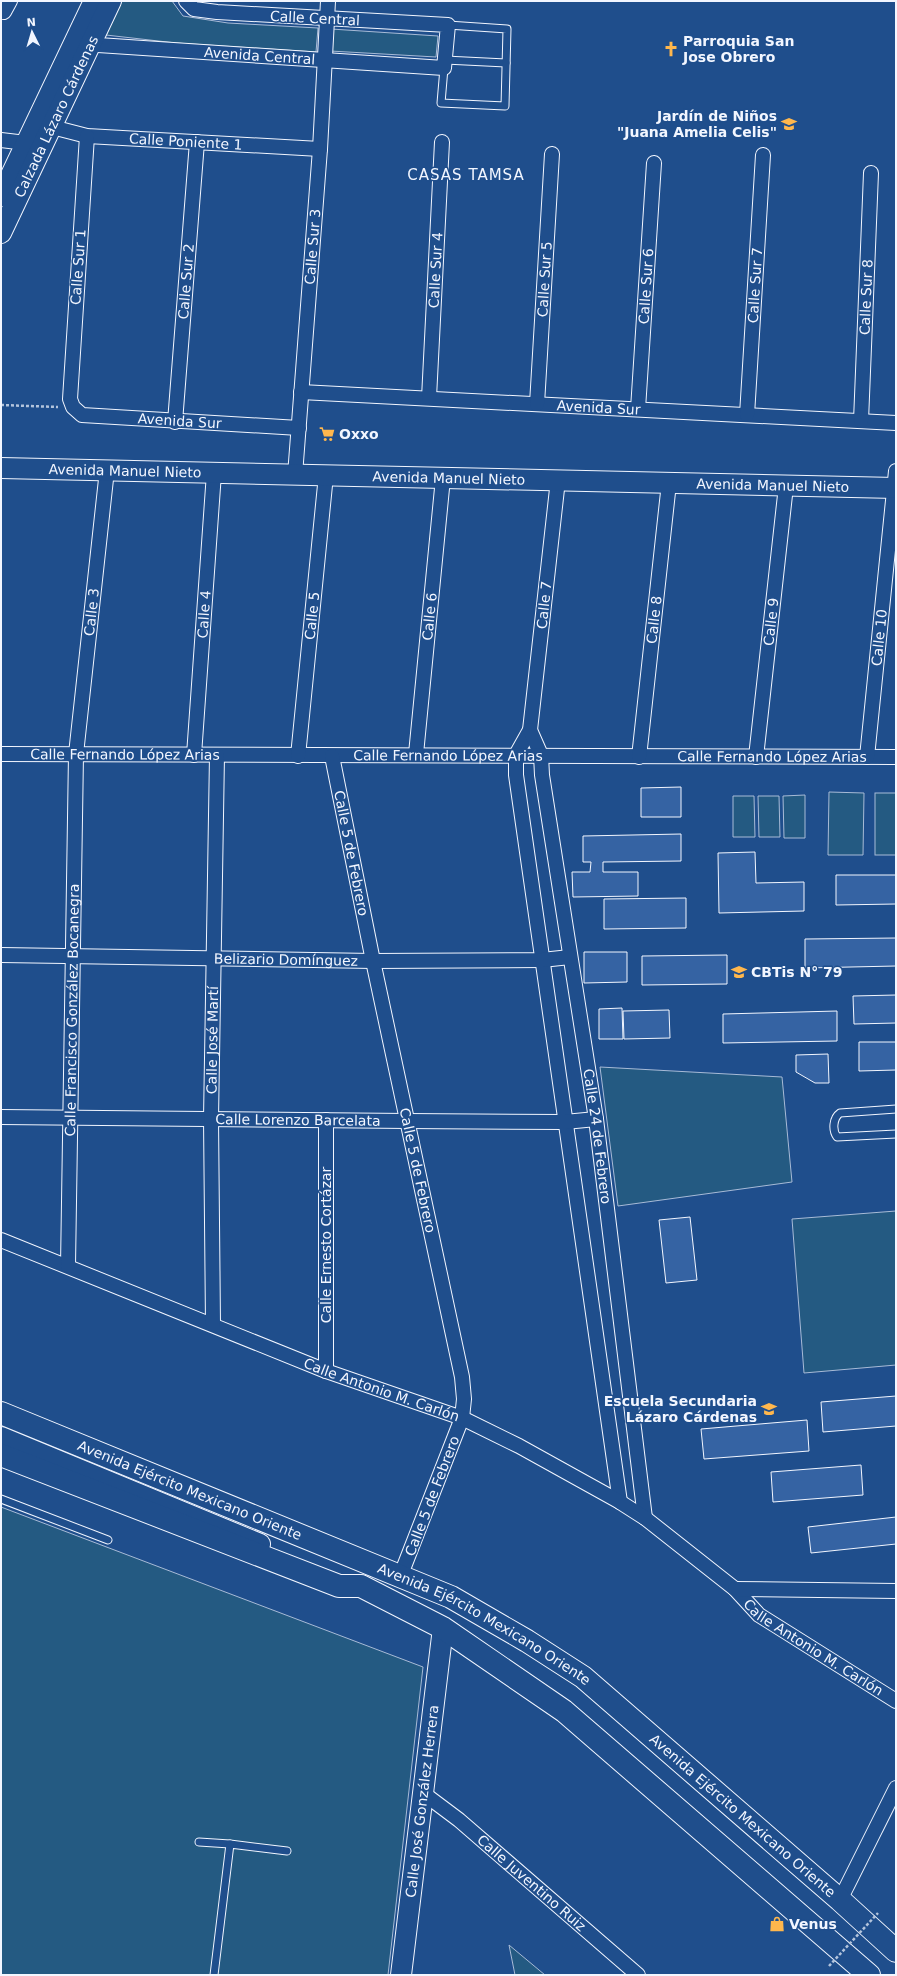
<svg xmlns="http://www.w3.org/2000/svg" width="897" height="1976" viewBox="0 0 897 1976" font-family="'DejaVu Sans',sans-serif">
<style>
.green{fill:#245a82;stroke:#a8bbd7}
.building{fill:#3563a3;stroke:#f2f6ff}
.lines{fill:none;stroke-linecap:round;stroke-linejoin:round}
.lane-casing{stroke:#f2f6ff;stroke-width:9}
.street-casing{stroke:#f2f6ff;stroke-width:16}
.secondary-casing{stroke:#f2f6ff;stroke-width:22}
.primary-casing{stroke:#f2f6ff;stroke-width:24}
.path{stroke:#b3c4dc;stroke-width:2.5;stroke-dasharray:3 2;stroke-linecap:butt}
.lane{stroke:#1f4e8c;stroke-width:7}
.street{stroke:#1f4e8c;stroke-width:14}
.secondary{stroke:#1f4e8c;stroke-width:20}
.primary{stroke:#1f4e8c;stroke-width:22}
.path-bridge{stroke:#b3c4dc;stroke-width:2.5;stroke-dasharray:3 2;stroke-linecap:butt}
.labels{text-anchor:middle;stroke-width:3;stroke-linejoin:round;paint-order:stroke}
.street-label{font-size:14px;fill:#f2f6ff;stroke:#1f4e8c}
.poi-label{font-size:14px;font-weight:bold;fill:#f2f6ff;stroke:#1f4e8c;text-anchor:start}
.neighbourhood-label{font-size:15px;letter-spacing:1px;fill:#f2f6ff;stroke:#1f4e8c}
</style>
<rect width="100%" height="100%" fill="#1f4e8c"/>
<g class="green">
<path d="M122,1H172L183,16L228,23L318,28L316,52L176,43L106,35Z"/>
<path d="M331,29L438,36L436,57L330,51Z"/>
<path d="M829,792L864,793L863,855H828Z"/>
<rect x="875" y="793" width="21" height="62"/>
<path d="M805,795V838H784L783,796Z"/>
<path d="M733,796H754L755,837H733Z"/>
<path d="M758,796H779L780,837H759Z"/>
<path d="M600,1067L782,1077L792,1182L618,1206Z"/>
<path d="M896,1211V1365L804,1373L792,1219Z"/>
<path d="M1,1507L423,1667L388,1975H1Z"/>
<path d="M509,1945L545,1975H515Z"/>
</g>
<g class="building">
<path d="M681,787V817H641V788Z"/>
<path d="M681,834V861L603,862V872H638V896L573,897L572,872H590L591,862H583V836Z"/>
<path d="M755,852L756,883L804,882V911L719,913L718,853Z"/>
<path d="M836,875H896V904L836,905Z"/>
<path d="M686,898V928L604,929V899Z"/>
<path d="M896,938V966L805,968V939Z"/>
<path d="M584,952H627V982L584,983Z"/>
<path d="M727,955V984L642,985V956Z"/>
<path d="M896,995V1023L854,1024L853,996Z"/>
<path d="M622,1008L623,1039H599V1009Z"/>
<path d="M669,1010L670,1038L624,1039L623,1011Z"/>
<path d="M837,1011V1041L723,1043V1014Z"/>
<path d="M859,1042H896V1070L859,1071Z"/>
<path d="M828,1054L829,1083H815L796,1072V1055Z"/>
<path d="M690,1217L697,1280L666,1283L659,1220Z"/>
<path d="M896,1396V1426L823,1432L821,1402Z"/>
<path d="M807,1420L809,1451L704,1459L701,1429Z"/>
<path d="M861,1465L863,1495L773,1502L771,1472Z"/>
<path d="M896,1517V1544L811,1553L808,1527Z"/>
</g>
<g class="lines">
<defs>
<g id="lane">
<path d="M445,60L506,63"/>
<path d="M444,68L441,103L505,106L507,29L448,25"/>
<path d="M896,1109L840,1113C833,1118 832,1130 837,1137L896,1134"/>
<path d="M1,1499L108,1540"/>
<path d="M199,1842L230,1844"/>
<path d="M214,1975L230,1844L287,1851"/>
</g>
<g id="street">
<path d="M4,12L10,1"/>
<path id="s1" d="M83,44L444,68L448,25L217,12L194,9L186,1"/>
<path id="s2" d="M52,127L87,136L320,149"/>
<path id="s3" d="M87,136L70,399L73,407L82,415L299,428"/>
<path d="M1,140L26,143"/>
<path id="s4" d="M301,392L896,423"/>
<path id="s5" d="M429,398L442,142"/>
<path id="s6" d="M537,404L552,154"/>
<path id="s7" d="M638,409L654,163"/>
<path id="s8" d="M747,415L763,155"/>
<path id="s9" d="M861,421L871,173"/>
<path id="s10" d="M175,422L197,142"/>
<path id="s11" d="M295,475L320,149L328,1"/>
<path d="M558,480L530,730L516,755V775L620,1502"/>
<path id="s12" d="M530,730L541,755L542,775L596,1119L645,1518"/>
<path id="s13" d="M1,754L896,757"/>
<path id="s14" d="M416,754L443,478"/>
<path id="s15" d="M194,755L214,473"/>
<path id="s16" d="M298,756L326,475"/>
<path id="s17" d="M332,756L373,961L462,1377L464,1399L462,1418L400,1577"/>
<path id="s18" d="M639,757L669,483"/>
<path id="s19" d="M756,757L786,486"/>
<path id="s20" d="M867,757L896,471"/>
<path id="s21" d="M1,955L373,961L542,960L570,957"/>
<path id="s22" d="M1,1117L407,1121L565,1122L596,1119"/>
<path d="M326,1120V1371"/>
<path id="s23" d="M1,1240L326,1371L462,1418L519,1446L620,1502L645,1518L735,1589L759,1615L896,1701"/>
<path id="s24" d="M68,1266L76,754L107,470"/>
<path id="s25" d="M213,1324L211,1119L217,755"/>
<path d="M735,1589L896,1591"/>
<path id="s26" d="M423,1793L459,1820L638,1975"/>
<path d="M840,1900L896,1788"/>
</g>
<g id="secondary">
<path d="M1,196L94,1"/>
<path id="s27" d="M1,233L111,1"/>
<path id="s28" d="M1,468L896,488"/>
<path d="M1,1437L260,1544"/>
<path id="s29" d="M401,1975L443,1628"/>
</g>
<g id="primary">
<path id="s30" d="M1,1413L451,1597L527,1641L583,1677L840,1900L896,1951"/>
<path d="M1,1455L339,1586H361L443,1628L564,1711L869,1975"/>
</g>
</defs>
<use href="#lane" class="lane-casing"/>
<use href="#street" class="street-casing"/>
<use href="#secondary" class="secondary-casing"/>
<use href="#primary" class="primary-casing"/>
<path class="path" d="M1,405L58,407"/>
<use href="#lane" class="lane"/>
<use href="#street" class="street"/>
<use href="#secondary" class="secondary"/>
<use href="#primary" class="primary"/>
<path class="path-bridge" d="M829,1966L878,1913"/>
</g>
<defs>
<symbol id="church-bare" viewBox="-9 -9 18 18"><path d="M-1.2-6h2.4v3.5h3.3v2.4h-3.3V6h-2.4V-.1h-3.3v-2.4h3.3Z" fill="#ffb74d" stroke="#1f4e8c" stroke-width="2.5" paint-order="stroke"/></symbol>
<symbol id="school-bare" viewBox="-9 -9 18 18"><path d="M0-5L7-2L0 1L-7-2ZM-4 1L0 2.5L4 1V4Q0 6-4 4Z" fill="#ffb74d" stroke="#1f4e8c" stroke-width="2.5" paint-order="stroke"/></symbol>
<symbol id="supermarket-bare" viewBox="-9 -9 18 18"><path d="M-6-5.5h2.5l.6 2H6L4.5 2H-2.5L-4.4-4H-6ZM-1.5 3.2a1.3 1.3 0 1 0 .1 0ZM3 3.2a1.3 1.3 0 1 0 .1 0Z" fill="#ffb74d" stroke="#1f4e8c" stroke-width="2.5" paint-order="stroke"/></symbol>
<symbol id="shop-bare" viewBox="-9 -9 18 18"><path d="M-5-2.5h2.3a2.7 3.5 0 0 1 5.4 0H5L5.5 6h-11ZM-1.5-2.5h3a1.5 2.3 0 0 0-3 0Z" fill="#ffb74d" stroke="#1f4e8c" stroke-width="2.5" paint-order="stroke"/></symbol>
</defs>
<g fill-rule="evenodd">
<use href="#church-bare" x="660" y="38" width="22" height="22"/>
<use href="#school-bare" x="778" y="113" width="22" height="22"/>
<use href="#supermarket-bare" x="316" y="423" width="22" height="22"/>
<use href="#school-bare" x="728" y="961" width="22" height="22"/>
<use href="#school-bare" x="758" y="1398" width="22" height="22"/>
<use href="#shop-bare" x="766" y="1913" width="22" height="22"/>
</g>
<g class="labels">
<g class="street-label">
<text transform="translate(315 18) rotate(3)" y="5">Calle Central</text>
<text dy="5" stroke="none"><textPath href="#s1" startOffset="177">Avenida Central</textPath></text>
<text dy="5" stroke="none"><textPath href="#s27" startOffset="129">Calzada Lázaro Cárdenas</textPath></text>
<text dy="5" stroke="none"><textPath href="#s2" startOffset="135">Calle Poniente 1</textPath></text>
<text dy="5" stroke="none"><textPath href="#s11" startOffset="229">Calle Sur 3</textPath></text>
<text transform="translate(78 267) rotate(-86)" y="5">Calle Sur 1</text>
<text dy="5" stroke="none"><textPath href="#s5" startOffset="128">Calle Sur 4</textPath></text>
<text dy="5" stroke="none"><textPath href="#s6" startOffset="125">Calle Sur 5</textPath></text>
<text dy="5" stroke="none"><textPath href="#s10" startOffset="141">Calle Sur 2</textPath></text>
<text dy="5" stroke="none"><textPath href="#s8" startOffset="130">Calle Sur 7</textPath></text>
<text dy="5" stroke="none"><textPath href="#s7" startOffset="123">Calle Sur 6</textPath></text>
<text dy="5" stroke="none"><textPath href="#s9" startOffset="124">Calle Sur 8</textPath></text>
<text dy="5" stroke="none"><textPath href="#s4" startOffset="298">Avenida Sur</textPath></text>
<text dy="5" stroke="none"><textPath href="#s3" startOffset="382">Avenida Sur</textPath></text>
<text dy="5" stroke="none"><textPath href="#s28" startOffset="124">Avenida Manuel Nieto</textPath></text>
<text dy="5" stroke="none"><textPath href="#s28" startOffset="448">Avenida Manuel Nieto</textPath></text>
<text dy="5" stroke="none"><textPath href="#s28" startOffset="772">Avenida Manuel Nieto</textPath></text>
<text transform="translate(544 605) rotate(-84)" y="5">Calle 7</text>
<text dy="5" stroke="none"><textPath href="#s24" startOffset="655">Calle 3</textPath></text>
<text dy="5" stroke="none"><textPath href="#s15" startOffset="141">Calle 4</textPath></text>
<text dy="5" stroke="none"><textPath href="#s16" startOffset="141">Calle 5</textPath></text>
<text dy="5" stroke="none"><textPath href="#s14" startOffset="138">Calle 6</textPath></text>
<text dy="5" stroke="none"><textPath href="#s18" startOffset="138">Calle 8</textPath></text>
<text dy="5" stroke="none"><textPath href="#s19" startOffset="136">Calle 9</textPath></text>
<text dy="5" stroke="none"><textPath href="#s20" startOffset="120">Calle 10</textPath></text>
<text dy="5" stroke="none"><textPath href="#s13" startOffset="124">Calle Fernando López Arias</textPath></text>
<text dy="5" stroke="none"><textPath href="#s13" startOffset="447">Calle Fernando López Arias</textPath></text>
<text dy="5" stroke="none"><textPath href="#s13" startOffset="771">Calle Fernando López Arias</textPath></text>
<text dy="5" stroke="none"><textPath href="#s17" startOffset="99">Calle 5 de Febrero</textPath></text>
<text dy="5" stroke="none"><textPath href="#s21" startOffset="285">Belizario Domínguez</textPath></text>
<text dy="5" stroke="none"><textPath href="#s24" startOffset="256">Calle Francisco González Bocanegra</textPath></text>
<text dy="5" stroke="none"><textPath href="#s25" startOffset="284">Calle José Martí</textPath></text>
<text dy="5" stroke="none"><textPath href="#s22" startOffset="297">Calle Lorenzo Barcelata</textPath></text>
<text dy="5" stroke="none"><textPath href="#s12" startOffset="413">Calle 24 de Febrero</textPath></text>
<text dy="5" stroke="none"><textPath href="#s17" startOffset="423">Calle 5 de Febrero</textPath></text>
<text transform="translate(326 1245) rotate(-90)" y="5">Calle Ernesto Cortázar</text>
<text dy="5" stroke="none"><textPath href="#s23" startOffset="409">Calle Antonio M. Carlón</textPath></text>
<text dy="5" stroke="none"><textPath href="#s30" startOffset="204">Avenida Ejército Mexicano Oriente</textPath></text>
<text transform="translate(432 1496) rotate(-69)" y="5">Calle 5 de Febrero</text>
<text dy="5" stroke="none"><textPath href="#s30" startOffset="528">Avenida Ejército Mexicano Oriente</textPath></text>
<text dy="5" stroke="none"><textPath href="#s23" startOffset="916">Calle Antonio M. Carlón</textPath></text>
<text dy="5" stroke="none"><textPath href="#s29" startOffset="175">Calle José González Herrera</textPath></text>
<text dy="5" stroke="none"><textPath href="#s30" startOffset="852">Avenida Ejército Mexicano Oriente</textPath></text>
<text dy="5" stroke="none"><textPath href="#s26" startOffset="141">Calle Juventino Ruiz</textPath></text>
</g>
<g class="poi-label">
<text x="683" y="46">Parroquia San<tspan x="683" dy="16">Jose Obrero</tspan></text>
<text x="777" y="121" text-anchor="end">Jardín de Niños<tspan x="777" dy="16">"Juana Amelia Celis"</tspan></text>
<text x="339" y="439">Oxxo</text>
<text x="751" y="977">CBTis N° 79</text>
<text x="757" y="1406" text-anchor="end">Escuela Secundaria<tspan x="757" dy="16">Lázaro Cárdenas</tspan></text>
<text x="789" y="1929">Venus</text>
</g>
<g class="neighbourhood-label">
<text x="466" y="180">CASAS TAMSA</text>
</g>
</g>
<rect width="897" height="1976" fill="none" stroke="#f2f6ff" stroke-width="4"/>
<g transform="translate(32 32) rotate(355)" stroke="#1f4e8c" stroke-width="3" paint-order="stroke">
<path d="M0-3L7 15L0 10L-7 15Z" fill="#f2f6ff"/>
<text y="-6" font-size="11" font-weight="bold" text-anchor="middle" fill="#f2f6ff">N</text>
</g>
</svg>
